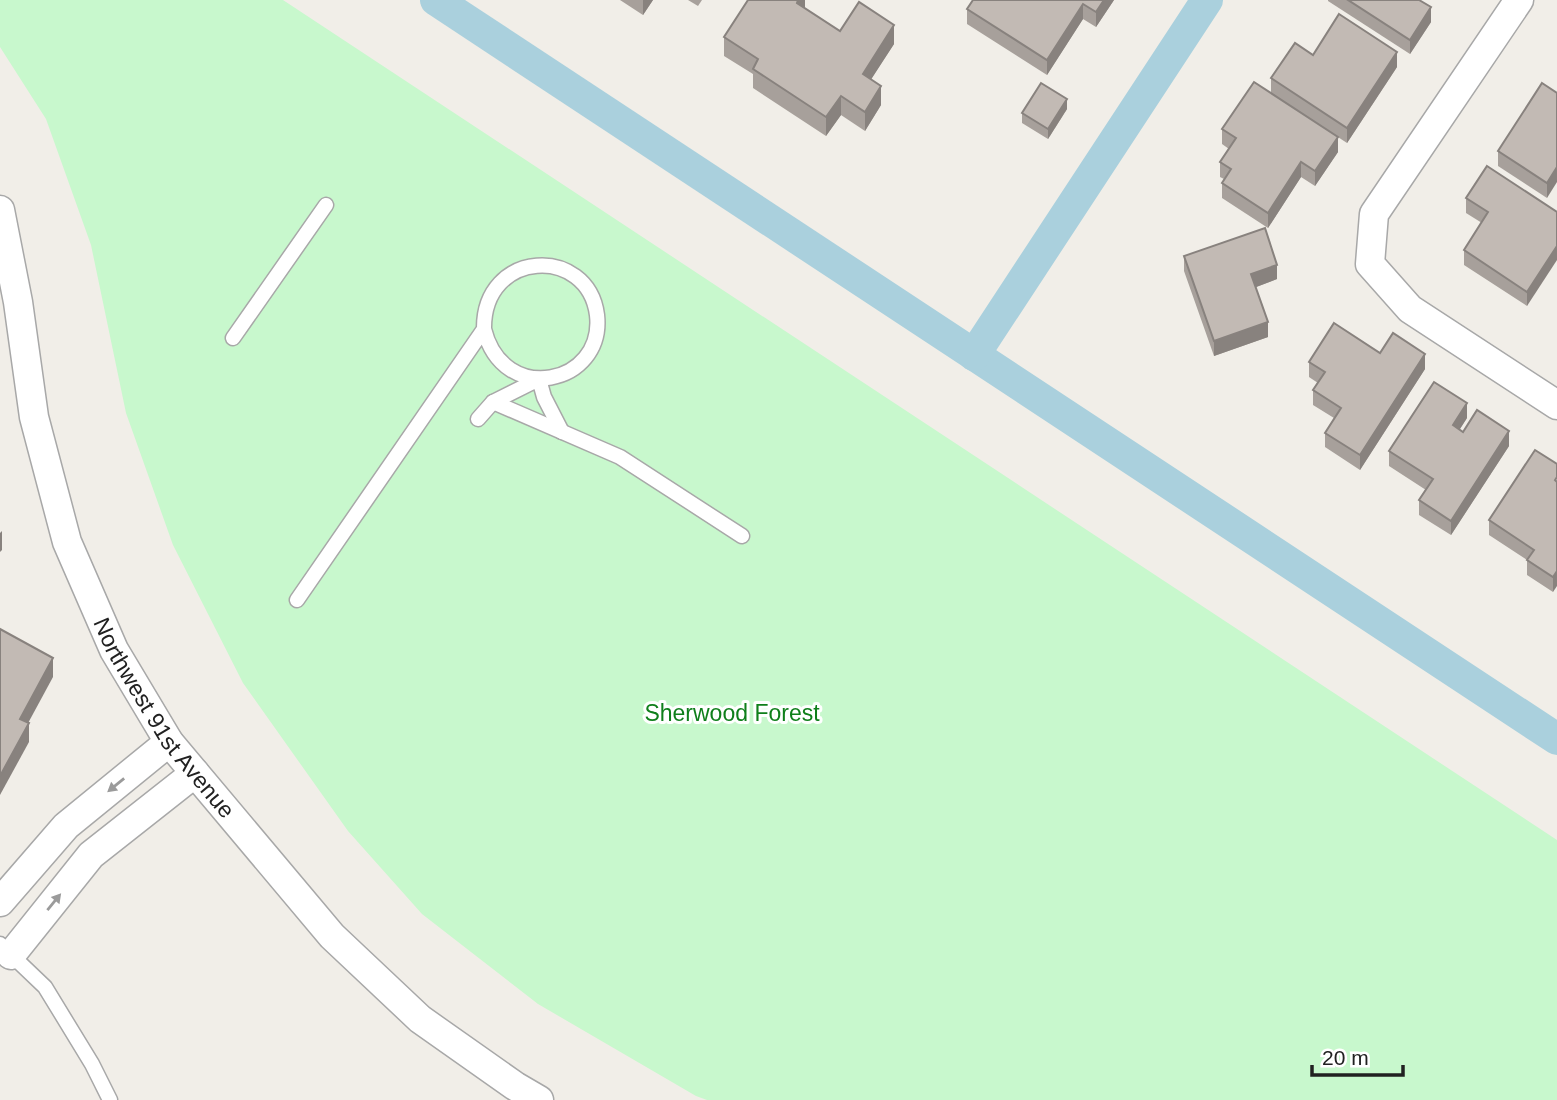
<svg xmlns="http://www.w3.org/2000/svg" width="1557" height="1100" viewBox="0 0 1557 1100" font-family="Arial,sans-serif">
<style>
.park{fill:#c8f8cd}
.lines{fill:none;stroke-linecap:round;stroke-linejoin:round}
.canal{stroke:#aad0dd;stroke-width:32}
.lane-casing{stroke:#a8a8a8;stroke-width:17}
.street-casing{stroke:#a8a8a8;stroke-width:31}
.lane{stroke:#fff;stroke-width:14}
.street{stroke:#fff;stroke-width:28}
.wall{fill:#a7a09b}
.shaded-wall{fill:#88827e}
.building{fill:#c2bab4;stroke:#88827e;stroke-width:2}
.oneway{fill:#9b9b9b}
.labels{text-anchor:middle;stroke-width:6;stroke-linejoin:round;paint-order:stroke}
.park-label{font-size:23px;fill:#0f7f1b;stroke:#fff}
.street-label{font-size:23px;fill:#212121;stroke:#fff}
</style>
<rect width="100%" height="100%" fill="#f1eee8"/>
<path class="park" d="M0,0H283L1557,840V1100H707L696,1096L538,1004L422,914L348,831L243,683L173,545L126,413L91,245L46,119L0,47Z"/>
<g class="lines">
<g class="canal">
<path d="M436,0L1557,739"/>
<path d="M974,355L1207,0"/>
</g>
<defs>
<g id="lane">
<path d="M233,338L326,205"/>
<path d="M493,402L620,457L742,536"/>
<path d="M478,419L493,402L539,379L544,397L562,432"/>
<path d="M297,600L484,329C483,249 588,245 597,315C605,385 503,407 484,329"/>
<path d="M0,944L45,987L92,1064L110,1100"/>
</g>
<g id="street">
<path d="M1519,0L1374,214L1370,264L1410,309L1557,405"/>
<path id="s1" d="M0,210L18,302L34,417L67,542L114,650L169,742L332,936L420,1019L515,1086L539,1100"/>
<path d="M0,902L66,826L169,742"/>
<path d="M11,955L91,855L195,773"/>
</g>
</defs>
<use href="#lane" class="lane-casing"/>
<use href="#street" class="street-casing"/>
<use href="#lane" class="lane"/>
<use href="#street" class="street"/>
</g>
<g class="wall">
<path d="M620,0H653L643,15Z"/>
<path d="M688,0H702L698,6Z"/>
<path d="M805,0V8L840,31L894,44L871,79L881,105L865,131L841,115L826,136L753,88V74L724,56V37Z"/>
<path d="M1114,0L1096,27L1083,19L1047,75L967,24V9Z"/>
<path d="M1328,0H1419L1431,22L1410,54L1328,1Z"/>
<path d="M1397,67L1347,143L1271,93V78Z"/>
<path d="M1557,93L1547,198L1498,166V151Z"/>
<path d="M1067,109L1048,139L1022,123V113Z"/>
<path d="M1222,129L1338,152L1315,186L1301,177L1268,228L1222,198V183L1224,179L1220,177V162L1229,149L1222,144Z"/>
<path d="M1466,198L1557,212L1527,306L1464,265V250L1482,223L1466,213Z"/>
<path d="M1184,256L1277,279L1256,287L1268,337L1214,356L1184,271Z"/>
<path d="M1380,353L1425,369L1360,470L1325,447V433L1334,418L1313,405V390L1318,383L1309,377V362Z"/>
<path d="M1467,418L1459,430L1463,432L1509,446L1451,535L1419,515V500L1426,490L1389,466V451Z"/>
<path d="M1557,464L1553,592L1527,575V560L1489,535V520Z"/>
</g>
<g class="shaded-wall">
<path d="M643,0H653L643,15Z"/>
<path d="M798,0H805V8L797,3Z"/>
<path d="M1104,0H1114L1096,27V12Z"/>
<path d="M1083,4V19L1047,75V60Z"/>
<path d="M1431,7V22L1410,54V40Z"/>
<path d="M894,25V44L863,92V74Z"/>
<path d="M1397,52V67L1347,143V128Z"/>
<path d="M881,86V105L865,131V112Z"/>
<path d="M841,96V115L826,136V117Z"/>
<path d="M1067,99V109L1048,139V129Z"/>
<path d="M1338,137V152L1315,186V171Z"/>
<path d="M1301,162V177L1268,228V213Z"/>
<path d="M1557,167V182L1547,198V183Z"/>
<path d="M1557,246V260L1527,306V292Z"/>
<path d="M1277,265V279L1251,289V274Z"/>
<path d="M1268,322V337L1214,356V341Z"/>
<path d="M1425,354V369L1360,470V455Z"/>
<path d="M1467,403V418L1453,440V425Z"/>
<path d="M1509,431V446L1451,535V521Z"/>
<path d="M2,531V550L0,552V533Z"/>
<path d="M1557,571V586L1553,592V577Z"/>
<path d="M53,658V677L20,738V719Z"/>
<path d="M29,723V742L0,795V776Z"/>
</g>
<g class="building">
<path d="M748,0H798L797,3L840,31L859,2L894,25L863,74L881,86L865,112L841,96L826,117L753,69L758,59L724,37Z"/>
<path d="M973,0H1104L1096,12L1083,4L1047,60L967,9Z"/>
<path d="M1348,0H1419L1431,7L1410,40Z"/>
<path d="M1339,14L1397,52L1347,128L1271,78L1295,43L1313,55Z"/>
<path d="M1254,82L1338,137L1315,171L1301,162L1268,213L1222,183L1231,169L1220,162L1236,138L1222,129Z"/>
<path d="M1041,83L1067,99L1048,129L1022,113Z"/>
<path d="M1542,83L1557,93V167L1547,183L1498,151Z"/>
<path d="M1487,166L1557,212V246L1527,292L1464,250L1488,212L1466,198Z"/>
<path d="M1265,228L1277,265L1251,274L1268,322L1214,341L1184,256Z"/>
<path d="M1334,323L1380,353L1393,333L1425,354L1360,455L1325,433L1341,408L1313,390L1325,372L1309,362Z"/>
<path d="M1434,382L1467,403L1453,425L1463,432L1477,410L1509,431L1451,521L1419,500L1433,479L1389,451Z"/>
<path d="M1535,450L1557,464V477L1555,480L1557,482V571L1553,577L1527,560L1534,550L1489,520Z"/>
<path d="M0,629L53,658L20,719L29,723L0,776Z"/>
</g>
<defs><path id="oneway-solid" d="M-6-.8H1V-3.2L6.5 0L1 3.2V.8H-6Z" transform="scale(1.75)"/></defs>
<g class="oneway">
<use href="#oneway-solid" transform="translate(116 785) rotate(141)"/>
<use href="#oneway-solid" transform="translate(54 902) rotate(-51)"/>
</g>
<g class="labels">
<g class="park-label">
<text x="732" y="721">Sherwood Forest</text>
</g>
<g class="street-label">
<text dy="8" stroke="none"><textPath href="#s1" startOffset="541">Northwest 91st Avenue</textPath></text>
</g>
</g>
<path d="M1312 1065v10h91v-10" fill="none" stroke="#212121" stroke-width="3.5"/>
<text x="1322" y="1065" font-size="21" fill="#212121" stroke="#ffffff" stroke-width="5" paint-order="stroke">20 m</text>
</svg>
